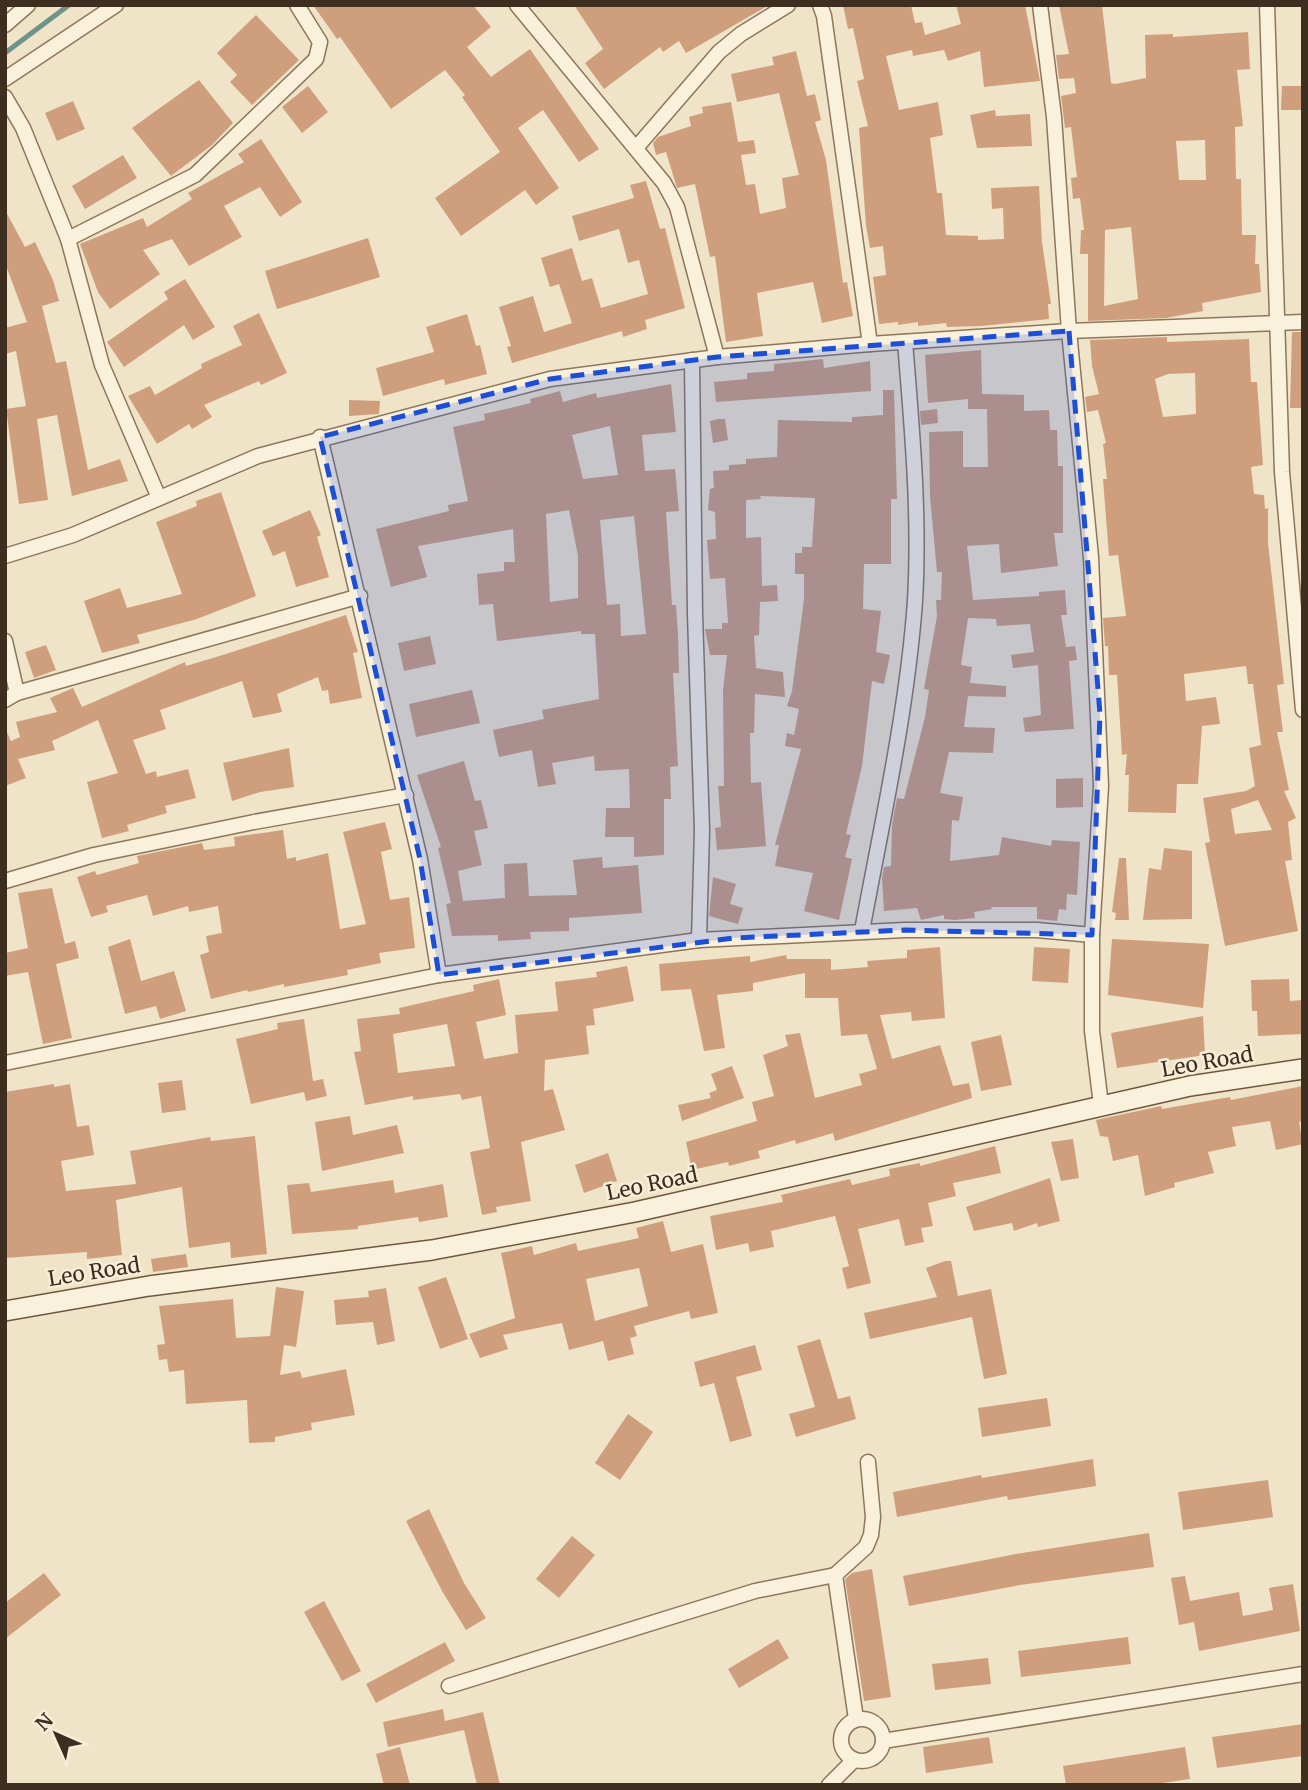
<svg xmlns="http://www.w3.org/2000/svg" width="1308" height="1790" viewBox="0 0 1308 1790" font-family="Merriweather,serif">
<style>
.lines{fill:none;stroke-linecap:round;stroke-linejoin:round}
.stream{stroke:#6f938a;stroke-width:5}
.building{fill:#cf9f7d;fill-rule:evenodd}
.street-casing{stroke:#8d765c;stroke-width:17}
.secondary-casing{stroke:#6f573f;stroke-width:22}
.street{stroke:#faf1dc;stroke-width:14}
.secondary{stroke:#faf1dc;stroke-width:19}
.marked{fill:#1d4ed8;fill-opacity:0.2;stroke:#1d4ed8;stroke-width:5;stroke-dasharray:14 9;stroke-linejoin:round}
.labels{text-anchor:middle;stroke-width:5;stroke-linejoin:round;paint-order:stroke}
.street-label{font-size:21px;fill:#3d2e20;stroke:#f7eed8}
</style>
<rect width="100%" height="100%" fill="#f0e4c8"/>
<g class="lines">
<path class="stream" d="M5,53L69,5"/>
</g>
<g class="building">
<path d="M313,5H473L491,27L467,47L491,77L530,49L599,149L579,162L543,110L518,128L559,188L536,205L525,190L461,236L435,198L500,152L462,97L465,95L445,70L391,109L340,37L337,39Z"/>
<path d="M574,5H769L686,53L679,41L663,52L660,47L604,89L585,63L603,49Z"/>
<path d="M843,5H911L915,23L922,22L925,35L961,24L956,5H1025L1040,81L984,87L980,51L948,61L944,50L913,56L912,50L886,56L899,110L938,102L943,135L930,138L937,193H942L946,235L978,236V240L1004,239L1003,208L992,209L991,188L1039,186L1042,242L1051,304H1048L1049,319L981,326L947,327L946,323L918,326V322L898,325V322L879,324L873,277L886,275L883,246L870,248L866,226L859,128L868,126L857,81L864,79L853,28L848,29Z"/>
<path d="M1059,5H1102L1111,83L1115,84L1146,78L1145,35L1173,34V37L1248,32L1250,69L1237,70L1243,126L1235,127L1236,179H1241L1242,235H1256L1255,264H1259L1261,292L1202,303L1203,311L1166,318L1088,321V254H1080L1081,230H1084L1080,198L1073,199L1071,178L1077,177L1071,127L1065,128L1061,96L1076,93L1074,78L1059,79L1056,55L1069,54ZM1205,140L1206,180H1179L1176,141ZM1131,227L1138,299L1104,306L1105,230Z"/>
<path d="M256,15L299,60L252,105L230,82L237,75L217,53Z"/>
<path d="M796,51L807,96L815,94L821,120L815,122L826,160L843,283L847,282L853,316L822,323L813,282L757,293L763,336L726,342L715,256L710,257L695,184L677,188L666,152L656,155L653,143L658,137L691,126L689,117L703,113L702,107L731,102L738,142L754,140L756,153L741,155L746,185L755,184L760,214L786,208L782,178L799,175L779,93L737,102L731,74L774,65L772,57Z"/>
<path d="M199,80L233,123L212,145L171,176L132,128Z"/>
<path d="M308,86L328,112L302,133L282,107Z"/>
<path d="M1282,86H1303V110H1281Z"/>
<path d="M73,101L85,129L57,141L45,113Z"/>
<path d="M995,110L996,116L1030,114L1032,146L977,148L970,115Z"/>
<path d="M261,139L302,202L280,217L260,187L224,206L242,237L189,266L172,239L143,250L160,274L110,309L98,292L80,244L143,218L147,227L192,199L188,193L244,162L238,154Z"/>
<path d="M123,155L137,178L85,209L72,186Z"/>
<path d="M646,181L660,229L665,228L685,308L645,320L647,329L623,337L622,331L512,363L507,347L511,346L499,307L533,296L544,332L572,323L559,284L550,287L541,258L572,248L582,281L592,278L601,308L648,294L639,260L628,263L619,229L579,241L572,216L634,198L630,185Z"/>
<path d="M5,210L25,247L35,242L53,280L59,301L42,306L56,363L66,361L88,470L120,459L128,481L72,496L57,415L37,419L48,500L19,504L6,409L26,406L16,351L5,354V328L27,322L5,263Z"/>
<path d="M368,238L380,277L277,309L265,271Z"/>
<path d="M185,279L215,327L193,340L184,325L124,367L107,342L168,299L164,292Z"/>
<path d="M259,313L287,373L261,385L259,381L204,405L212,417L192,429L189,424L157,444L128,396L150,386L155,395L202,368L201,364L242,345L233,326Z"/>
<path d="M467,314L476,346L480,345L487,374L445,385L444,379L383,396L376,368L434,352L426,327Z"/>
<path d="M1292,332H1303V408H1290Z"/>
<path d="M1167,337V342L1249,339L1251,382H1257L1263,465L1251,467L1254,494L1264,495L1265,509L1268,508V543L1284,684L1277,685L1283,732H1277L1289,790L1284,791L1296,818L1288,822L1292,860L1285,861L1298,931L1225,946L1205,843L1210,842L1203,798L1246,791L1255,786L1249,748L1261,745L1253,684H1248L1246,666L1184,674L1186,701L1216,697L1220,724L1202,726L1198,784H1177L1176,813L1128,812L1129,775H1125L1127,754L1122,755L1117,675H1109L1108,646H1105L1103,618L1126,616L1118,555L1109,556L1103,479H1107L1103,444L1106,443L1098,410L1087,412L1085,397L1099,394L1092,366L1090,340ZM1195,373L1196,414L1163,417L1155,379L1168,374ZM1258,800L1272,830L1235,834L1231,809Z"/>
<path d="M981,350L982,394L1024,395V411L1049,410L1050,430H1057L1058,466H1063V533H1054L1058,566L1001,573L999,544L967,546L973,600L1039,596V592L1065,590L1067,615H1061L1066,647L1075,646L1077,660L1069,661L1074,729L1025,732L1023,718L1041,715L1038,665L1013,668L1011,655L1034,652L1030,624L997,626L996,619L968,618L961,665L972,667L970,683L1006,686V697L968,696L964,727L995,728L993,753L949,752L940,793L963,797L959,821L952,820L950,861L999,855L1002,837L1051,846L1052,840L1080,842L1077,895L1067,894L1066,910L1059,909L1057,921L1037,919V907H991L992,909L974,912L975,918L955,920L944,919V915L921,920L917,908L884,911L882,878L884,867L891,866L892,825L897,798L904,799L925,717L929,690L924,689L937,616L936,600H941L942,572H937L930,497L929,432L963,431V467H988L987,409H968V399L928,403L925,355Z"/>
<path d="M823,359L824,368L870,361L871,391L716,402L714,382L747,379V373L774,371V364Z"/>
<path d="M671,384L676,432L642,435L645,471L675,469L679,511L666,512L672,605H676L678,635L679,673H673L678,766L670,767L671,799H664V855L634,857V837H605L606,808H630L629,769L595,771L594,756L552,763L556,784L538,787L532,750L499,757L493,730L544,719L542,710L599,699L595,634H581V631L497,641L493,604L479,605L477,574L504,571V562H515L513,529L418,546L427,577L391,587L376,529L449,511L448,505L468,501L453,427L485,420L484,414L531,403L530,399L560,391L563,402L596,393L597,398ZM610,426L618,475L583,479L572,435ZM569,510L578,556V598L550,602L546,514ZM634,516L646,634L621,636L620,604L607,605L600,520Z"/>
<path d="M883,390H894L897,499H891V564H864L863,609L881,611L876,652L890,655L884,684L872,681L862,766L846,834L851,835L845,857L852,859L839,920L804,911L813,873L775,866L779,845H775L801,749L785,746L787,733L794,735L799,709L787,706L792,691L804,599V574H795V553H802V547H812L815,498L760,496L761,499L746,500V538L761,537L762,586L777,585L778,601L760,602L759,635L754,636L756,668L783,672L785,697L755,694L754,733H750L751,783L761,782L766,846L717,850L715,828L721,827L718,786H724L723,690L727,655H710L705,629H722V623H728L725,578L710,579L707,540L716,539L715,512L708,510L710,489L714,488L713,471L729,470V465L746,464V459L777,457L778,420L852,422V417L883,415Z"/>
<path d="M349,400L380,401L379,414L349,416Z"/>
<path d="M937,409L938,423L921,425L920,411Z"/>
<path d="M718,419H725L728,440L713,443L710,421Z"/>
<path d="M221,492L256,596L197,619L137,635L140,643L102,653L84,601L120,588L127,608L182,594L156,522L197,506L196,501Z"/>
<path d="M310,510L321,535L317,537L329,577L296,587L285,551L273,556L262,531Z"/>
<path d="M346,615L358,652L353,653L362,698L330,704L328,690L322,691L318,677L277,694L282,712L253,718L242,681L160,710L166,729L133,740L146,774L156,771L157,777L188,769L196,798L165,806L167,813L127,825L129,831L102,838L87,782L118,773L98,720L52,741L55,750L18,759L26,778L5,786V728L11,741L20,737L16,722L57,712L50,698L73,688L82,707L185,662L186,666L226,654Z"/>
<path d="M430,636L436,664L404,671L398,643Z"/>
<path d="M46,645L56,670L34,678L25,652Z"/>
<path d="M472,690L480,723L416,737L409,704Z"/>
<path d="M289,748L294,787L260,792L232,801L223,763Z"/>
<path d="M464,761L475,801L481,800L488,828L474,831L482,865L458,871L463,901L505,898L504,864L527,863L529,896L577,895L573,860L602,857L603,868L638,865L642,913L569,918V931L530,932L531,939L498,941V935L452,936L446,904L451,903L438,848L441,847L417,775Z"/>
<path d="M1083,778V807L1056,808V779Z"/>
<path d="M385,822L392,849L381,852L390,900L409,897L415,948L379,953L381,963L347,970L348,975L284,987V984L248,992L247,990L211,999L200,955L209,952L206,936L222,933L218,906L189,912L188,906L153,916L147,895L106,906L108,912L91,917L77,877L95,871L97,875L139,863L137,856L202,843L204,850L235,846L234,837L283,830L287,859L296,857V861L328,853L340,929L366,924L343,832Z"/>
<path d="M1164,848L1192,851V919L1143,920L1149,868L1161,870Z"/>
<path d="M1119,858H1126L1129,920H1115L1116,913L1112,912Z"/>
<path d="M713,877L736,884L730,904L743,908L738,924L709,916Z"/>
<path d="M52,888L65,944L75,941L79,958L56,964L72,1038L43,1044L28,972L5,976V953L28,948L18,893Z"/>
<path d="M130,939L141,981L174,971L186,1011L160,1019L156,1006L125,1014L108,947Z"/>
<path d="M1112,939L1209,944L1203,1008L1108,995Z"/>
<path d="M940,947L945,1018L912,1021L911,1012L880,1015L892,1059L940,1045L953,1086L969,1083L972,1098L835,1141L833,1133L796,1144L795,1140L758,1151L760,1158L729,1166L728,1162L692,1170L686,1142L757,1121L752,1102L774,1096L763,1055L788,1046L785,1035L800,1033L815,1098L862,1085L859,1074L877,1069L867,1034L841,1036L838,998H805V973L753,983V991L717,995L725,1048L704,1051L691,989L661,991L659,964L750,956V962L786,955L787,959H831V970L868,967L867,961L907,958V950Z"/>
<path d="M1034,947L1070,949L1068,983L1032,981Z"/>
<path d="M627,966L634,1001L593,1009L595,1025L586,1026L589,1054L545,1060L544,1091L553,1089L565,1130L521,1142L531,1201L496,1207L497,1212L482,1215L470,1152L490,1148L481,1096L462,1100L460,1094L413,1100V1096L365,1105L354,1052L361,1051L357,1019L400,1014L399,1008L474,991L473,985L499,979L506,1015L476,1022L484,1059L518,1053L515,1015L558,1011L555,982L597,977L596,972ZM447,1024L455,1066L398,1073L393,1034Z"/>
<path d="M1289,979L1290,1001L1303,1000V1034L1258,1036L1257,1011H1252L1251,980Z"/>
<path d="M1203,1016L1205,1055L1117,1068L1111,1033Z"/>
<path d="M304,1019L313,1081L323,1079L327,1096L306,1101L304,1092L251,1104L236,1039L278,1029L277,1023Z"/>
<path d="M1001,1035L1012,1085L981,1091L971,1042Z"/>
<path d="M732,1066L744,1098L682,1121L678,1105L711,1098L709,1093L717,1090L711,1074Z"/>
<path d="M182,1080L186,1110L162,1113L158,1083Z"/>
<path d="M54,1084V1087L70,1084L77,1127L89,1125L94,1155L61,1161L66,1191L136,1184L130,1151L210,1137L211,1141L255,1136L267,1254L231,1258L230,1242L189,1248L182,1187L116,1200L122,1255L87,1259V1252L5,1258V1092Z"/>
<path d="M1303,1086V1121L1299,1122L1303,1144L1276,1150L1270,1121L1232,1127L1236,1146L1208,1152L1214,1173L1174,1183L1175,1187L1145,1196L1138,1155L1113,1161L1108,1137L1100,1136L1096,1120L1161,1106L1162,1109L1230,1097L1231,1100Z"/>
<path d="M350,1116L353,1135L397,1125L404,1153L322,1171L315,1122Z"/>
<path d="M1073,1139L1079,1178L1061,1181L1051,1142Z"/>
<path d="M995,1146L1001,1173L953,1183L956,1196L928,1203L933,1226L921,1228L924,1242L905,1246L899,1219L858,1229L871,1283L847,1289L842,1268L849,1266L835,1216L771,1231L774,1247L750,1252L748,1243L716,1250L710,1216L783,1202L781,1195L850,1179L852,1185L890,1176L889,1169L920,1163V1166Z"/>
<path d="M608,1153L617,1181L584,1193L575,1165Z"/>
<path d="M1050,1178L1060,1221L1038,1227L1037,1223L1014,1231L1012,1223L974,1231L966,1207Z"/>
<path d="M393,1180L395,1193L443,1184L448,1217L419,1222L418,1217L358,1226V1229L292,1234L287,1185L309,1183L311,1192Z"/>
<path d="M663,1221L671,1252L703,1244L718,1313L691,1319L689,1311L634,1326L637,1336L630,1338L634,1354L608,1361L603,1341L569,1350L562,1323L503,1335L508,1349L480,1358L469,1334L515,1318L501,1253L532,1246L534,1255L576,1243L578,1251L639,1238L636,1228ZM639,1268L648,1306L595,1321L586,1279Z"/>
<path d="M186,1254L188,1267L153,1272L151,1259Z"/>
<path d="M945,1261H951L958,1296L991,1289L1007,1374L984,1379L972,1317L870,1339L864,1313L937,1297L926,1268Z"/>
<path d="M446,1277L468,1339L440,1349L418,1287Z"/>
<path d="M276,1287L304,1291L296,1347L284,1345L280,1375L300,1371L302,1378L346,1369L355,1415L311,1423L312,1430L275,1437V1442L249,1443L247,1400L186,1404L184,1370L169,1372L167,1359L159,1360L157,1345L165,1344L159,1306L233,1299L236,1338L270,1336Z"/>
<path d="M386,1288L395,1341L377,1345L373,1322L336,1325L334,1300L369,1297L368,1291Z"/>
<path d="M820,1339L838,1399L850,1396L856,1419L796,1437L789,1414L815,1407L797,1346Z"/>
<path d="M755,1345L762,1370L736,1377L752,1436L730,1442L714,1383L700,1387L694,1362Z"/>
<path d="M1047,1398L1051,1426L982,1437L978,1408Z"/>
<path d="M628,1414L653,1432L620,1480L595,1463Z"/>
<path d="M1093,1459L1096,1486L1008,1500L1007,1496L897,1517L893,1492L981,1475L982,1478Z"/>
<path d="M1268,1480L1273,1517L1183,1530L1178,1492Z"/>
<path d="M429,1509L464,1583L486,1618L466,1630L442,1591L406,1521Z"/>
<path d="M1149,1533L1154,1567L1020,1585L909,1606L903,1576L1016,1554Z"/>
<path d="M572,1536L595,1555L559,1598L536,1579Z"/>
<path d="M872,1569L891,1697L864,1701L845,1579L852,1573Z"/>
<path d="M44,1573L61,1595L5,1639V1603Z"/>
<path d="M1185,1576L1190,1601L1239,1592L1243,1616L1273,1610L1269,1588L1293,1584L1300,1631L1199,1651L1194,1622L1179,1625L1171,1578Z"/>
<path d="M324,1601L361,1671L342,1681L304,1612Z"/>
<path d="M1128,1637L1131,1664L1021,1677L1018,1651Z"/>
<path d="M778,1639L789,1658L739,1688L728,1669Z"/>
<path d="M445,1642L455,1661L376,1703L366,1684Z"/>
<path d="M988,1658L991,1684L935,1690L932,1664Z"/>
<path d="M443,1709L445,1721L483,1712L500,1785H477L464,1730L388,1747L383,1722Z"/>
<path d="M1303,1724V1756L1217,1768L1212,1737Z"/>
<path d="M989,1737L993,1763L926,1773L923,1747Z"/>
<path d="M400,1747L410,1785H384L376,1754Z"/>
<path d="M1185,1747L1190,1779L1149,1785H1066L1063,1766Z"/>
</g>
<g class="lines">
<defs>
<g id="street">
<path d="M517,5L664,183L677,207L717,357"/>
<path d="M820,5L824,16L870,344"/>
<path d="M1040,5L1054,117L1069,331L1091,557L1101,786L1092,935V1031L1101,1105"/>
<path d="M1267,5L1282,472L1303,710"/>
<path d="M5,25L28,5"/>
<path d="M5,79L116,5"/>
<path d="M5,97L23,128L68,239L102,365L159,498"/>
<path d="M636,148L719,52L741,34L788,5"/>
<path d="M68,239L195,175L316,59L320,42L297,5"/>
<path d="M692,360L695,614L702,830L699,940"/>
<path d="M320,437L420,859L439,975"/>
<path d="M5,556L73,535L258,456L550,379L717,357L870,344L1069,331L1303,322"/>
<path d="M5,641L17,693L5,700"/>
<path d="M17,693L360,596"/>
<path d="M5,881L94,855L254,822L406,795"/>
<path d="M862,931C882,822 907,712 915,601C920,515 912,428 905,342"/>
<path d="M5,1063L439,975L699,940L905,930H1037L1092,935"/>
<path d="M835,1575L856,1719"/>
<path d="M449,1686L755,1591L835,1575L866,1547L871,1535L873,1517L868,1462"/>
<circle cx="862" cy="1740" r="21"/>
<path d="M883,1741L1303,1674"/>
<path d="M829,1785L854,1760"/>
</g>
<path id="secondary" d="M5,1311L149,1286L432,1250L635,1212L1190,1086L1303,1069"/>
</defs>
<use href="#street" class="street-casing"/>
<use href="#secondary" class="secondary-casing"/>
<use href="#street" class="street"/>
<use href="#secondary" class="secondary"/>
</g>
<path class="marked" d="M1069,331L1100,714L1092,935L905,930L734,938L439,975L420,859L320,437L550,379L717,357Z"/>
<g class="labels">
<g class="street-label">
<text transform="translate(1207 1062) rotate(-10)" y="7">Leo Road</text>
<text transform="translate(652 1184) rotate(-12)" y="7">Leo Road</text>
<text transform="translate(94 1272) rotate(-9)" y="7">Leo Road</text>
</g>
</g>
<rect width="1308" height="1790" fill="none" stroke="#3d2e20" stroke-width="14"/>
<g transform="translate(56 1734) rotate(315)" stroke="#f7eed8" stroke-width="5" paint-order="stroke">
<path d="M0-5L12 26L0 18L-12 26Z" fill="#3d2e20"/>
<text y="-10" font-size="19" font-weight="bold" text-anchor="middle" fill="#3d2e20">N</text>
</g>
</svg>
